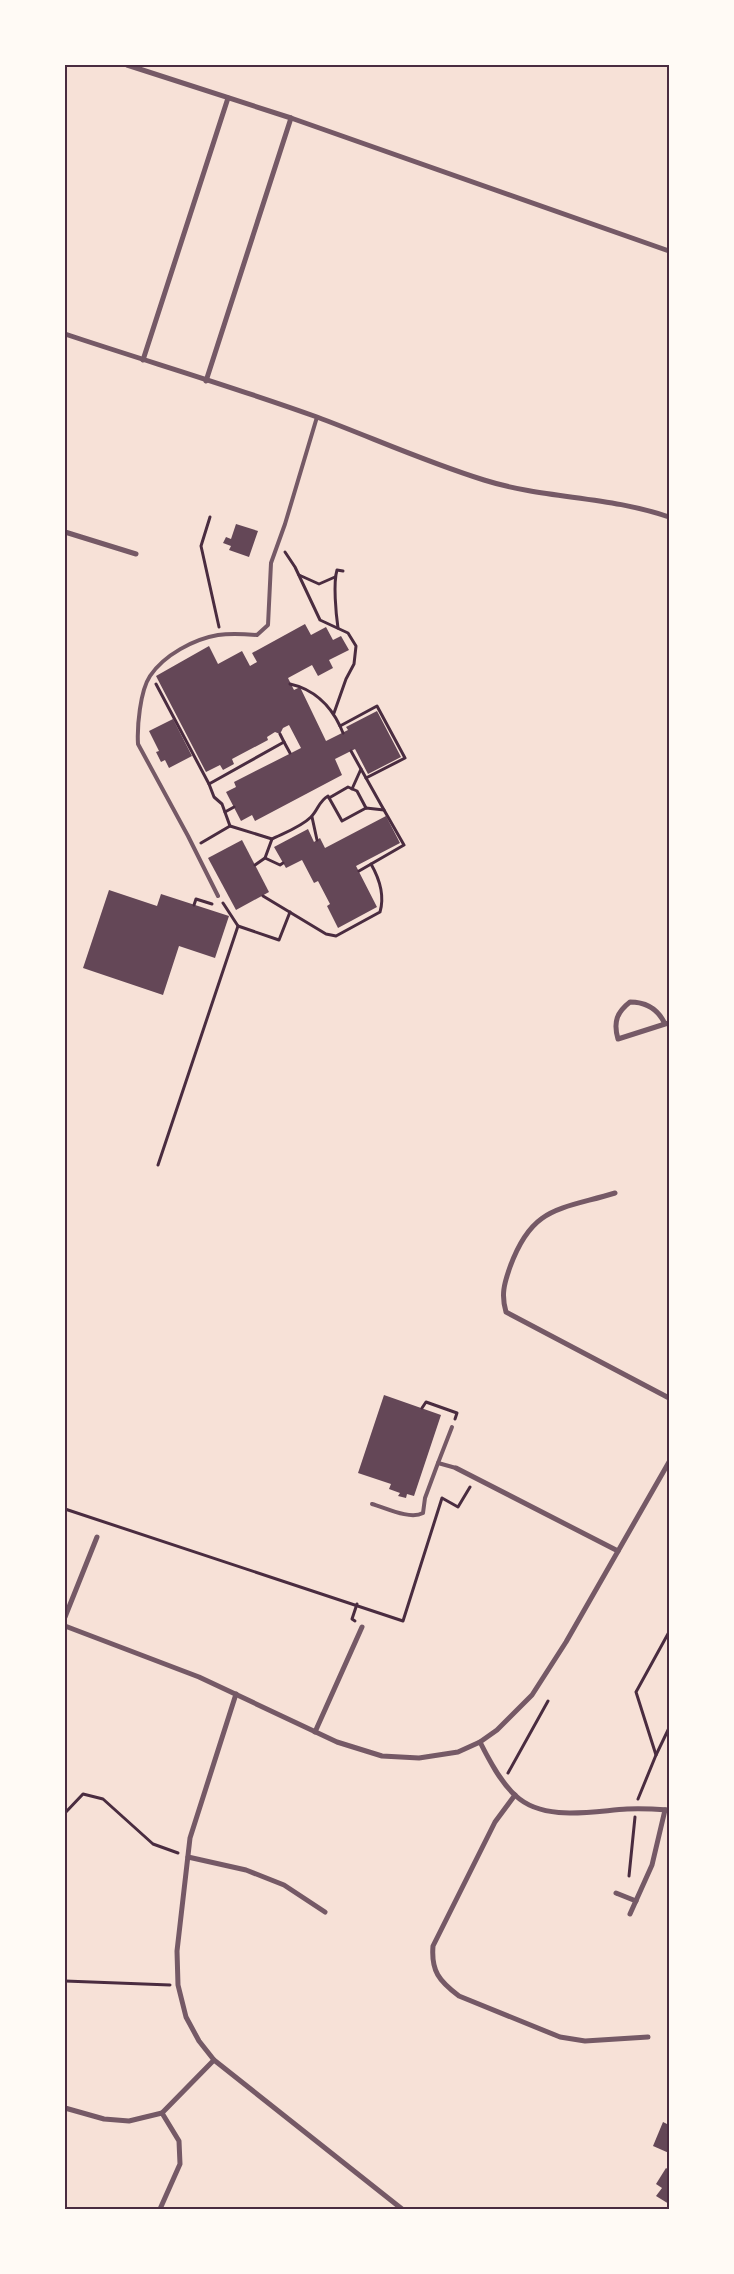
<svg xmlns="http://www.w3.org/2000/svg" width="734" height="2274" viewBox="0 0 734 2274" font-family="'IBM Plex Sans',sans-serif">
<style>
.building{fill:#644757}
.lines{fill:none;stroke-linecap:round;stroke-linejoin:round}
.path{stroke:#4a2c40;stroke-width:3}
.service{stroke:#755966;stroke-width:4}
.minor{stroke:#755966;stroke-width:5}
.neatline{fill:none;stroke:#4a2c40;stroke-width:2}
</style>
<rect width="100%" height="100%" fill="#f7e1d7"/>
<g class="building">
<path d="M236,524L258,531L249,557L229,550L231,546L223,543L226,537L231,539Z"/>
<path d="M305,624L311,635L326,627L333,640L341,636L349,650L329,660L333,668L318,676L312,665L288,678L294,690L300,687L326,741L348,730L346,727L377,711L401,757L368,774L355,749L335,759L342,775L255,821L252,815L241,821L226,792L236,787L234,782L301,748L289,725L283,728L280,734L275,732L267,737L268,740L232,759L234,764L223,770L220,765L206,772L156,676L209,646L218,664L242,651L250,666L257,662L252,653Z"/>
<path d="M173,719L192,756L169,768L165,760L161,762L156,752L159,751L149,731Z"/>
<path d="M386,816L400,843L356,866L377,907L338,928L327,906L330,904L318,881L314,883L302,860L286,868L274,847L308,829L314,842L320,838L325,848Z"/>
<path d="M242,840L269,892L236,910L208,858Z"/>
<path d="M109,890L157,906L161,894L229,916L215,958L179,946L163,995L83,968Z"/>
<path d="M384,1395L441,1415L414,1496L407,1494L406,1498L398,1496L400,1493L389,1489L391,1484L358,1473Z"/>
<path d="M663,2122L669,2125V2153L653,2146Z"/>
<path d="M666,2168L669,2170V2204L656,2196L662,2188L656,2184Z"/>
</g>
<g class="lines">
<g class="path">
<path d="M210,517L201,546L219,627"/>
<path d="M285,552L295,567L320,620L348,633L356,646L354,664L346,679L334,713"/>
<path d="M299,575L319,584L335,577"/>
<path d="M338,628C336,614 333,583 337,570L343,571"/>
<path d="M156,684L209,784L284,742L280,734"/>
<path d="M290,684C313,689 330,705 340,726"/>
<path d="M343,733L340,726L377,706L405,758L366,778"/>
<path d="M284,742L290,753"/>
<path d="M351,751L361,769L352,789"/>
<path d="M361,769L384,810"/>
<path d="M209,784L214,797L222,804L230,826"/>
<path d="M329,798L348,787L357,791L366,808"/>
<path d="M225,812L234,807"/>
<path d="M312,817L317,840"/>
<path d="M201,843L230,826L272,839C284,833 301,827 311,817C318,810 319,801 328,796L342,821L366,808L384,810L404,845L359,871"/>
<path d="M265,858L280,865L283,863"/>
<path d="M255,865L265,858L272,839"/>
<path d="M263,896L326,934L336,936L380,912C385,895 379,878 371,864"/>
<path d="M194,905L196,899L212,904"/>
<path d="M238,926L279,940L290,912"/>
<path d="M158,1165L238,926L223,903"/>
<path d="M422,1408L426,1402L457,1413L455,1419"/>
<path d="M65,1509L403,1621L442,1498L458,1507L470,1487"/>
<path d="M355,1621L352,1619L357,1604"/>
<path d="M656,1755L669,1728"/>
<path d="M508,1773L548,1701"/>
<path d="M638,1799L656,1755L636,1692L669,1632"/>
<path d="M65,1813L83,1794L103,1799L153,1844L178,1853"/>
<path d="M629,1876L635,1817"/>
<path d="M65,1981L170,1985"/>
</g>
<g class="service">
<path d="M218,896L188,836L138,744C137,727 140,691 150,676C164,655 194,639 218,635C231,633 245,634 257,635L268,625L271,563L285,524L317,417"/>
<path d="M438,1463L452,1427"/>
<path d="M372,1504C386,1508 410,1520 423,1513L425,1498L438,1463L456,1468"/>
</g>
<g class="minor">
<path d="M127,65L291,118L669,251"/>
<path d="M65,334C149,362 234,387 317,417C373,438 426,462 484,480C544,499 609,496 669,517"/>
<path d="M143,360L228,98"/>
<path d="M206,381L291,118"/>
<path d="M65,532L136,554"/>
<path d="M665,1024C658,1009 647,1002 630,1002C617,1012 613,1022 618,1039L665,1024L669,1023"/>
<path d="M615,1193C559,1210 532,1206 510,1267C504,1284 501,1295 506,1312L669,1398"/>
<path d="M456,1468L618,1551"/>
<path d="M65,1617L97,1537"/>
<path d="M65,1626L199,1677L337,1742L382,1756L419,1758L458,1752L480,1742L497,1730L532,1695L566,1642L669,1462"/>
<path d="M236,1694L190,1838L177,1951L178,1985L186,2017L199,2041L214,2060L402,2209"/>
<path d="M315,1732L362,1627"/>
<path d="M480,1742C489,1760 501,1783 516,1796C544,1822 593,1811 627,1809C641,1808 655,1809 669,1810"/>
<path d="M515,1795L495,1822L433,1946C431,1971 439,1981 459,1996L560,2037L585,2041L648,2037"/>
<path d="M188,1857L246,1870L284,1885L325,1912"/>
<path d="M616,1893L636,1901"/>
<path d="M630,1914L652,1865L665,1810"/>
<path d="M65,2108L104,2119L129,2121L162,2113L214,2060"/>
<path d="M160,2209L180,2164L179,2141L162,2113"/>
</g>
</g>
<rect width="734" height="2274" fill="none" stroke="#fffaf5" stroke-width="132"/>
<rect x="66" y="66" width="602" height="2142" class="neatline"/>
</svg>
